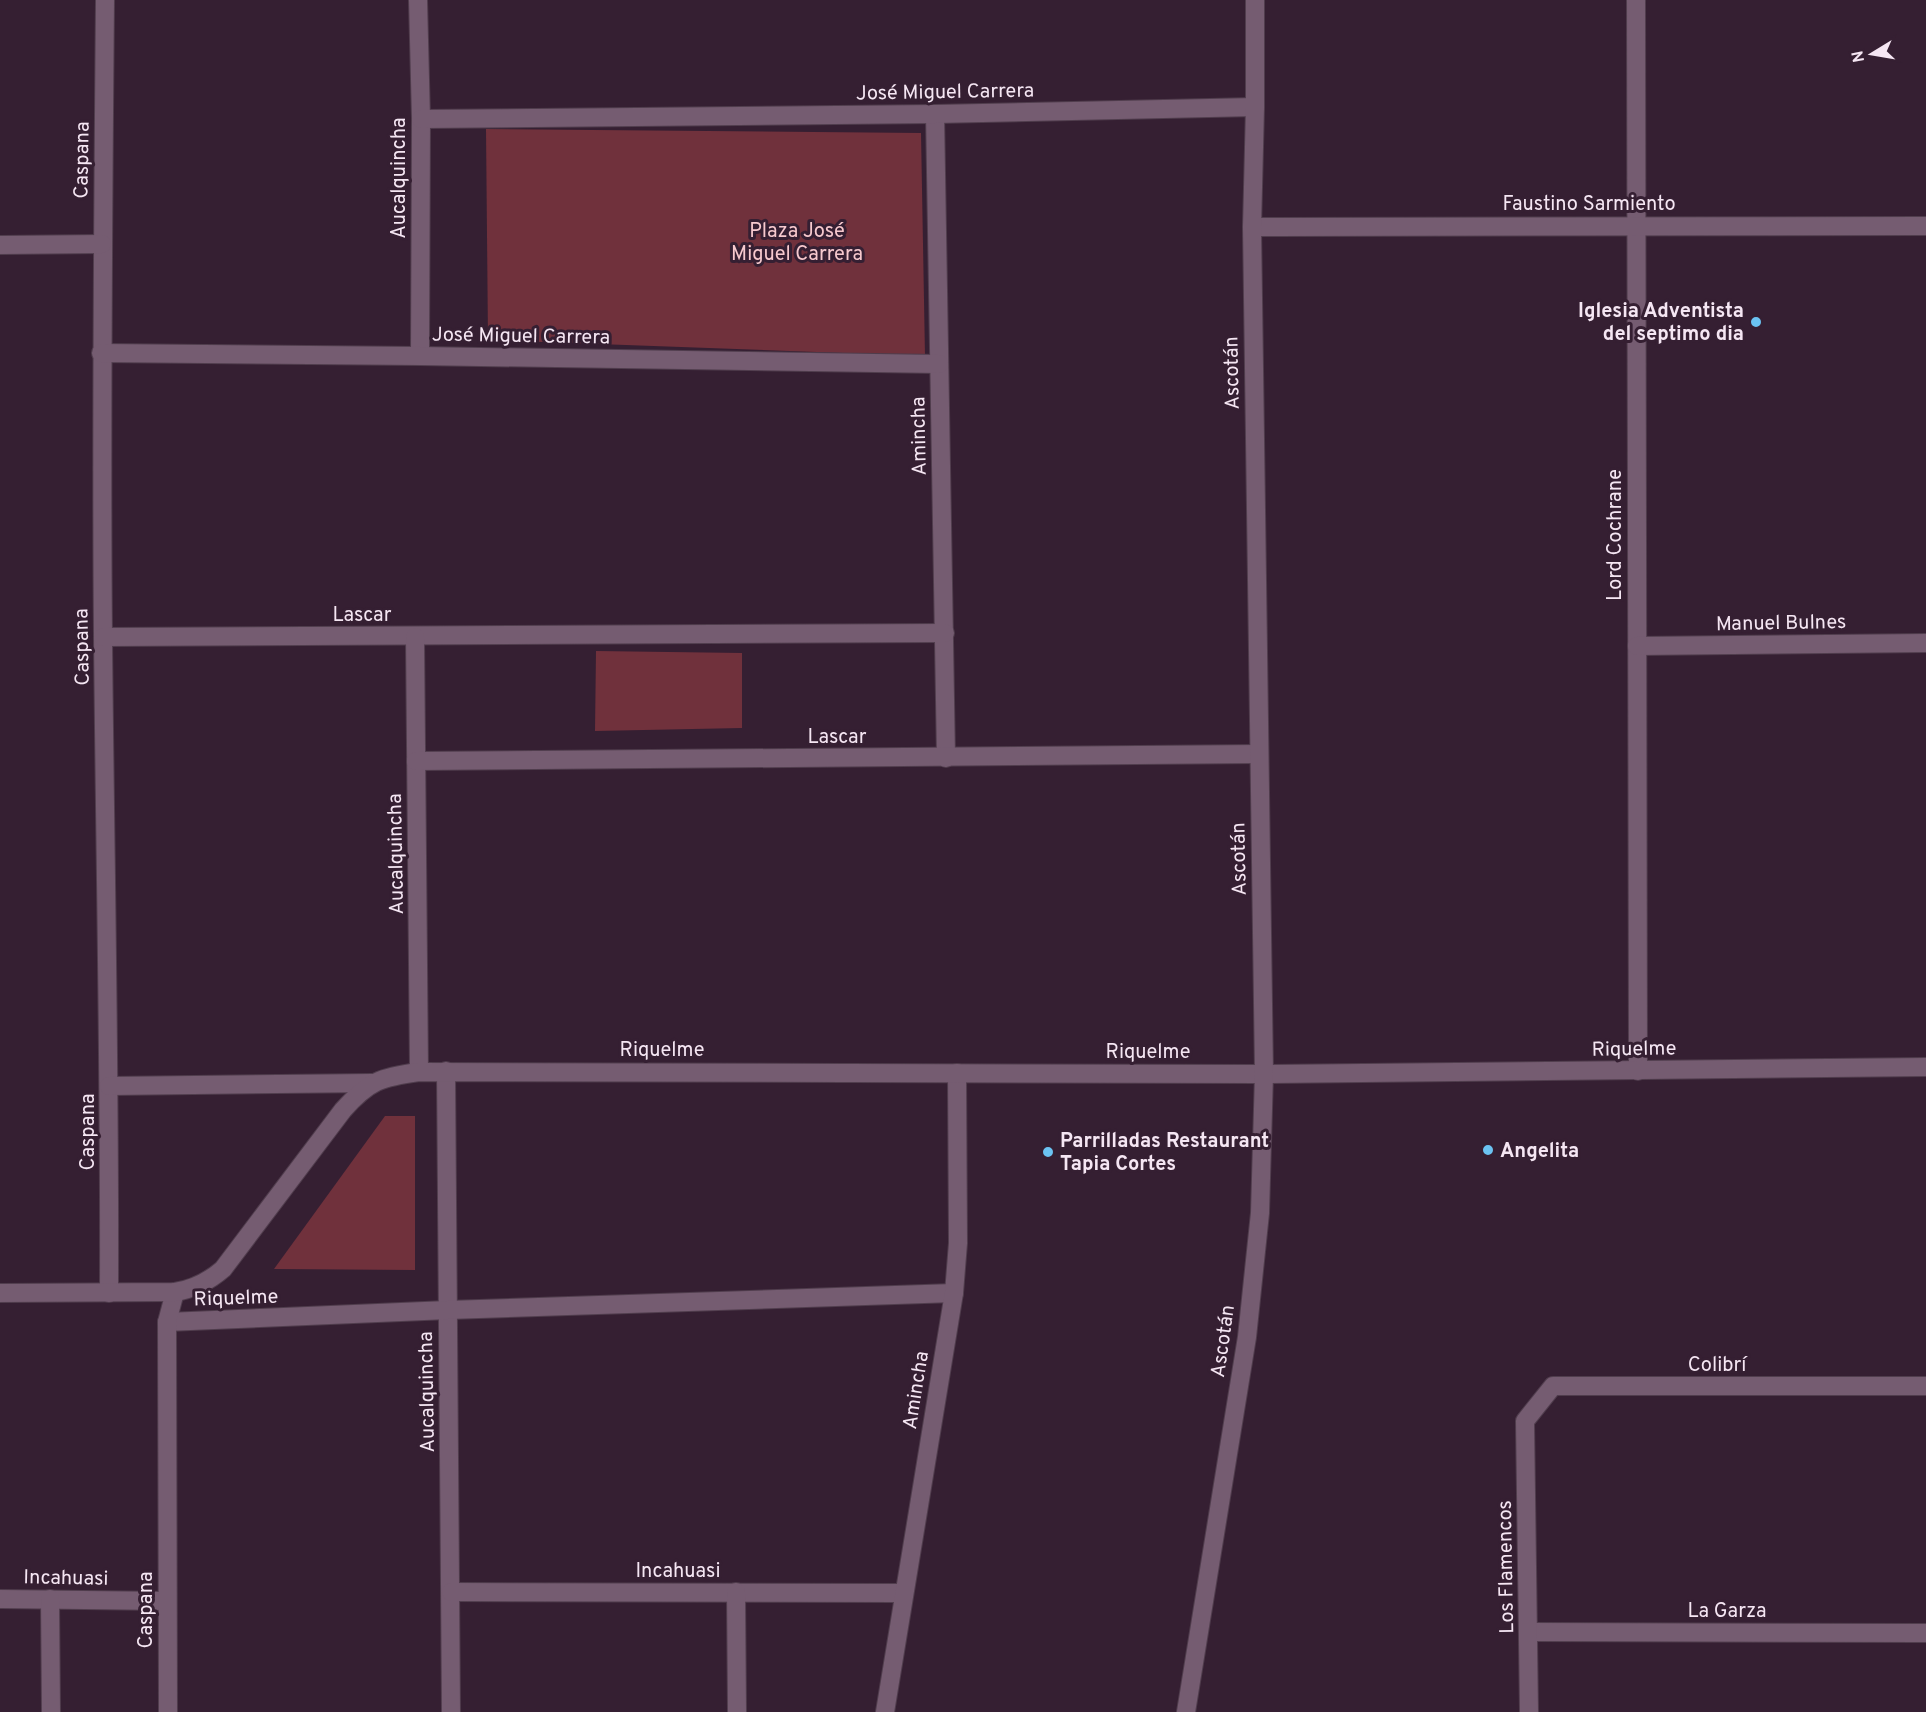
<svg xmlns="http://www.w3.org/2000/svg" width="1926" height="1712" viewBox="0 0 1926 1712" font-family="Overpass,sans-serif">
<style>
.green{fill:#70313c}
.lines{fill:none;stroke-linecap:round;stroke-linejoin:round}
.minor-casing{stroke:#503d4d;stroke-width:20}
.tertiary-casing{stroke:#503d4d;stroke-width:20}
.minor{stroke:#755c71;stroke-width:18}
.tertiary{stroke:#755c71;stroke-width:18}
.poi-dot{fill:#6bc3f2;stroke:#351f32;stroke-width:2}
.labels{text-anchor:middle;stroke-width:6;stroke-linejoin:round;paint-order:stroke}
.street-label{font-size:20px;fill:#f5e6f3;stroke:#351f32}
.park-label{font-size:20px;fill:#f7c9ce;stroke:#351f32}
.poi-label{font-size:20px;font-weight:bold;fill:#f5e6f3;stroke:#351f32;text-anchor:start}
</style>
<rect width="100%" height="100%" fill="#351f32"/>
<g class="green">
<path d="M486,129L921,133L925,356L488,340Z"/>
<path d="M596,651L742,653V728L595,731Z"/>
<path d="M385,1116H415V1270L274,1269Z"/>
</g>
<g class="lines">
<defs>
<g id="minor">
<path d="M105,0C103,212 101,424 103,637C105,855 110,1074 109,1293"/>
<path d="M418,0L421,119L420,356"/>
<path d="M1636,0L1638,1071"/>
<path d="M935,114L946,758"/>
<path d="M421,119L935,114L1255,107"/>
<path d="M1252,227L1926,226"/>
<path d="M0,245L102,244"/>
<path d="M101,353L420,356L939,364"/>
<path d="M103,637L945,633"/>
<path d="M415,637L419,1072"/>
<path d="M1637,646L1926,643"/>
<path d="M416,761L1259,754"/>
<path d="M446,1071L451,1712"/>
<path d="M109,1086L372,1083"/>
<path d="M167,1322L448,1310L954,1293"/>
<path d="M451,1592L904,1593"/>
<path d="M736,1592L737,1712"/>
<path d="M0,1599L167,1601"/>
<path d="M50,1599L51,1712"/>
<path d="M1528,1632L1926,1633"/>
<path d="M168,1712L167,1322L175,1292"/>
<path d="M885,1712L954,1293L958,1243L957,1073"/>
<path d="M1529,1712L1525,1421L1553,1386H1926"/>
</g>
<g id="tertiary">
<path d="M0,1293L175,1292C194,1289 208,1282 223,1269L343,1110C369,1081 381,1077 419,1072L1264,1074L1926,1067"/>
<path d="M1186,1712L1247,1337L1260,1213L1264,1074L1252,227L1255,107V0"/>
</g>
</defs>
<use href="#minor" class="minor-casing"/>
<use href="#tertiary" class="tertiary-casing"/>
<use href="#minor" class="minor"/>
<use href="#tertiary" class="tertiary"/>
</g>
<g class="poi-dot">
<circle cx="1756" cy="322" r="6"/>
<circle cx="1488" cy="1150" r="6"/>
<circle cx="1048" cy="1152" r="6"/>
</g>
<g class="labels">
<g class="street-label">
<text transform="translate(945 91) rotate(-1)" y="7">José Miguel Carrera</text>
<text transform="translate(81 160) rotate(-89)" y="7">Caspana</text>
<text transform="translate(398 178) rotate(-90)" y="7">Aucalquincha</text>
<text x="1589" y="210">Faustino Sarmiento</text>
<text transform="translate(521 335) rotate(1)" y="7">José Miguel Carrera</text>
<text transform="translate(1231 373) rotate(-91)" y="7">Ascotán</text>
<text transform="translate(918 436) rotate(-91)" y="7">Amincha</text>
<text transform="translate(1614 535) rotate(-90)" y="7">Lord Cochrane</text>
<text x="362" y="621">Lascar</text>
<text transform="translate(1781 622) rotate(-1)" y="7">Manuel Bulnes</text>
<text transform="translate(81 647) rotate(-91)" y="7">Caspana</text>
<text x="837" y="743">Lascar</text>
<text transform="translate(395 854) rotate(-91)" y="7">Aucalquincha</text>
<text transform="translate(1238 859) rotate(-91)" y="7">Ascotán</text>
<text transform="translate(1634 1048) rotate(-1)" y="7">Riquelme</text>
<text x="662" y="1056">Riquelme</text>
<text x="1148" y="1058">Riquelme</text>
<text transform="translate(87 1132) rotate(-90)" y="7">Caspana</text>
<text transform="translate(236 1297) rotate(-2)" y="7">Riquelme</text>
<text transform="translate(1222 1341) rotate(-82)" y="7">Ascotán</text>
<text x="1717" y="1371">Colibrí</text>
<text transform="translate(915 1390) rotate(-81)" y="7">Amincha</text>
<text transform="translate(426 1392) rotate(-91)" y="7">Aucalquincha</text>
<text transform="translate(1505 1567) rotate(-91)" y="7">Los Flamencos</text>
<text x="678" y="1577">Incahuasi</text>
<text transform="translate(66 1577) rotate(1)" y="7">Incahuasi</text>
<text transform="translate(145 1610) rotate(-90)" y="7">Caspana</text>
<text x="1727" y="1617">La Garza</text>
</g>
<g class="park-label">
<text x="797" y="237">Plaza José<tspan x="797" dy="23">Miguel Carrera</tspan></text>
</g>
<g class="poi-label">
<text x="1744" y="317" text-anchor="end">Iglesia Adventista<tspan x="1744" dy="23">del septimo dia</tspan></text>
<text x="1060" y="1147">Parrilladas Restaurant<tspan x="1060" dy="23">Tapia Cortes</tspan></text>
<text x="1500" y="1157">Angelita</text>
</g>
</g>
<g transform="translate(1872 54) rotate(259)" stroke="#351f32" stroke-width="4.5" paint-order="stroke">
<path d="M0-4.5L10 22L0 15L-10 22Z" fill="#f5e6f3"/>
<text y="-9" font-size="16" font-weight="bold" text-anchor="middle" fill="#f5e6f3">N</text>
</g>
</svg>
